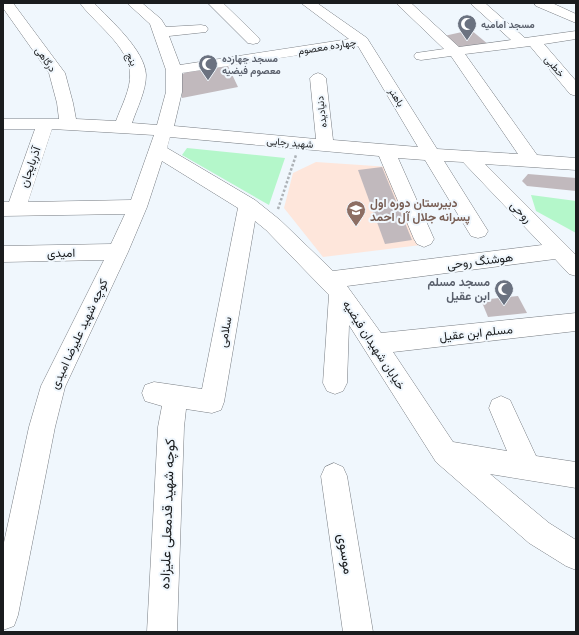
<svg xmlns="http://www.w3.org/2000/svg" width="579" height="635" viewBox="0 0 579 635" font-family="Karla,Vazirmatn,sans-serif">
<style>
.education{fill:#fee6db}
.green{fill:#b4f7ca}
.building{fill:#c1b9bd}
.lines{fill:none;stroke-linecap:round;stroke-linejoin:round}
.minor-casing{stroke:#787d83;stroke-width:1}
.path{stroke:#adb2b7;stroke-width:2.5;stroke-dasharray:2.5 2;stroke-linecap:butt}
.minor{fill:#fff;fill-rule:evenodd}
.labels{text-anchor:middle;stroke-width:4;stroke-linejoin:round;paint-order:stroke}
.far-worship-label{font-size:10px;font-weight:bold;fill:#5b616d;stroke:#f0f7fd;text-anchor:start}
.far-street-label{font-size:10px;fill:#1a1c1e;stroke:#f0f7fd}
.street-label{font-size:12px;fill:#1a1c1e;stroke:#f0f7fd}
.education-label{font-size:12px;font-weight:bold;fill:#785e54;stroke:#f0f7fd;text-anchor:start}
.worship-label{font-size:12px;font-weight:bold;fill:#5b616d;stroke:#f0f7fd;text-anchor:end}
.near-street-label{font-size:14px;fill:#1a1c1e;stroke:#f0f7fd}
</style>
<rect width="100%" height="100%" fill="#f0f7fd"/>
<path class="education" d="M316,162L390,167L421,245L323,257L284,208L293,173Z"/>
<g class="green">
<path d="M187,148L285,158L269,205L182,155Z"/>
<path d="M531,195L576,201V233L536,211Z"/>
</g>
<g class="building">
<path d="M471,30L489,45L458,49L444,36Z"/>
<path d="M228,66L238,87L182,98L180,75L187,72Z"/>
<path d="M382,167L412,240L385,244L358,170Z"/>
<path d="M528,174L576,178V191L527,186L522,181Z"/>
<path d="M518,296L527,313L488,317L481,300Z"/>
</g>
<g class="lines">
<defs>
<g id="minor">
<path d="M3,3H13L65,73L73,103L76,119L116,121C121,107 131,89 130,74C129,46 95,24 80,3H94C110,20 145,50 146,75C146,91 137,108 132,123L157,125L166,92V70L150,24L127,3H142L161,19L166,27L201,25L206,26L208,29L206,32L169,36L180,65L349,39L301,3H317L367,38L437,149L518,154L451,56L421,60L416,59L414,56L416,53L444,49L396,3H411L459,47L511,40L470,3H485L525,38L576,31V39L544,44L576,81V96L570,94L530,46L465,54L537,155L576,158V170L485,164L576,255V276L569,274L555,259L347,286L381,333L576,313V331L393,352L453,442L507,451L489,408L492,400L501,396L510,400L536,456L576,462V488L490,474L549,523L576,540V570L566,566L529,543L436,462L349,325L347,383L343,391L335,394L327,391L323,383L329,295L266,230L255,221L224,402L221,410L212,413L186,409L184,427L177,632H147L158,427L162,406L145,401L142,393L145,385L154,382L202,389L238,208L162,161L147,207L128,252L65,387L55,427L18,615L14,626L3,630V547L29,427L41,386L104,260L3,262V246L111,244L125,214L3,216V202H9L35,129H3V119H59L57,103L49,73L3,8ZM358,46L418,147L333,140L326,78L323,75L318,73L313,75L310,78L316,139L174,126L182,92V73ZM52,129L154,135L131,200L28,202ZM170,137L379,156L414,239L417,244L424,247L431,244L434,239L398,158L425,160L471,236L478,238L485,236L488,231L444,161L463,162L542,245L333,271L280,220L255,200L167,148Z"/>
<path d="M208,3H223L258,37L260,40L258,43L253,44L248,43Z"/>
<path d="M534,3H552L576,14V23L536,6Z"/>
<path d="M334,463L343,467L347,476L373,632H343L321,476L325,467Z"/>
</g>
</defs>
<use href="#minor" class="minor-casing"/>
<path class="path" d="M278,209L296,155"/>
<use href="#minor" class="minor"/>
</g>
<defs>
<symbol id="mosque-pin" viewBox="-11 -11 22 30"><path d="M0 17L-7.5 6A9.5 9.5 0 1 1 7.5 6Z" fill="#6b7280" stroke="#f0f7fd"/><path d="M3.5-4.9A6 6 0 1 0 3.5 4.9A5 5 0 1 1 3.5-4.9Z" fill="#fff"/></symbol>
<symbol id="school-pin" viewBox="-11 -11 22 30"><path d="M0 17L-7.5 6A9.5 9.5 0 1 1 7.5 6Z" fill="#8d6e63" stroke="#f0f7fd"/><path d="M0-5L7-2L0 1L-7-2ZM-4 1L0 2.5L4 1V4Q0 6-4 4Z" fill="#fff"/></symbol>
</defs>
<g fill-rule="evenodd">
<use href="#mosque-pin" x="456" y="13" width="22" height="30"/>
<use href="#mosque-pin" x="197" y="53" width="22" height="30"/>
<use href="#school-pin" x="345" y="199" width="22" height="30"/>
<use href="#mosque-pin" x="493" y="278" width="22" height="30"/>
</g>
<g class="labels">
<g class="far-worship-label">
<text x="481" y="28">مسجد امامیه</text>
<text x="222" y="62">مسجد چهارده<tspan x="222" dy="12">معصوم فیضیه</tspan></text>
</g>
<g class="far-street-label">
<text transform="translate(327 46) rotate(-9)" y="4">چهارده معصوم</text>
<text transform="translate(46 59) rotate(55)" y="4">درگاهی</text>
<text transform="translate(132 59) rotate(63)" y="4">ینج</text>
<text transform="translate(555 66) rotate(50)" y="4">خطبی</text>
<text transform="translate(397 97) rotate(58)" y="4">باهنر</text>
<text transform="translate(321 112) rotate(-96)" y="4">دنیادیده</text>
<text transform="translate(290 142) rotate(5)" y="4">شهید رجایی</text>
</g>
<g class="street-label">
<text transform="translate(30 167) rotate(-71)" y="4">آذربایجان</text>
<text transform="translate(521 212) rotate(46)" y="4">روحی</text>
<text transform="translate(61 253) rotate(-1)" y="4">امیدی</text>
<text transform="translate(480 261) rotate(-7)" y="4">هوشنگ روحی</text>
<text transform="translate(225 332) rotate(-80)" y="4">سلامی</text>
<text transform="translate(476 333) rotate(-6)" y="4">مسلم ابن عقیل</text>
<text transform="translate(79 334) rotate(-65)" y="4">کوچه شهید علیرضا امیدی</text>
<text transform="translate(374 345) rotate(57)" y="4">خیابان شهیدان فیضیه</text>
</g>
<g class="education-label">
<text x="370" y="207">دبیرستان دوره اول<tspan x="370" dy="14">پسرانه جلال آل احمد</tspan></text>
</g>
<g class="worship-label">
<text x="490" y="286">مسجد مسلم<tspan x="490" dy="14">ابن عقیل</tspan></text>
</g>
<g class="near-street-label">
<text transform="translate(167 514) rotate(-88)" y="5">کوچه شهید قدمعلی علیزاده</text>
<text transform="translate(346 554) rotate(81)" y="5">موسوی</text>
</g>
</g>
<rect width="579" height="635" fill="none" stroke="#1a1c1e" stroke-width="8"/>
</svg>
